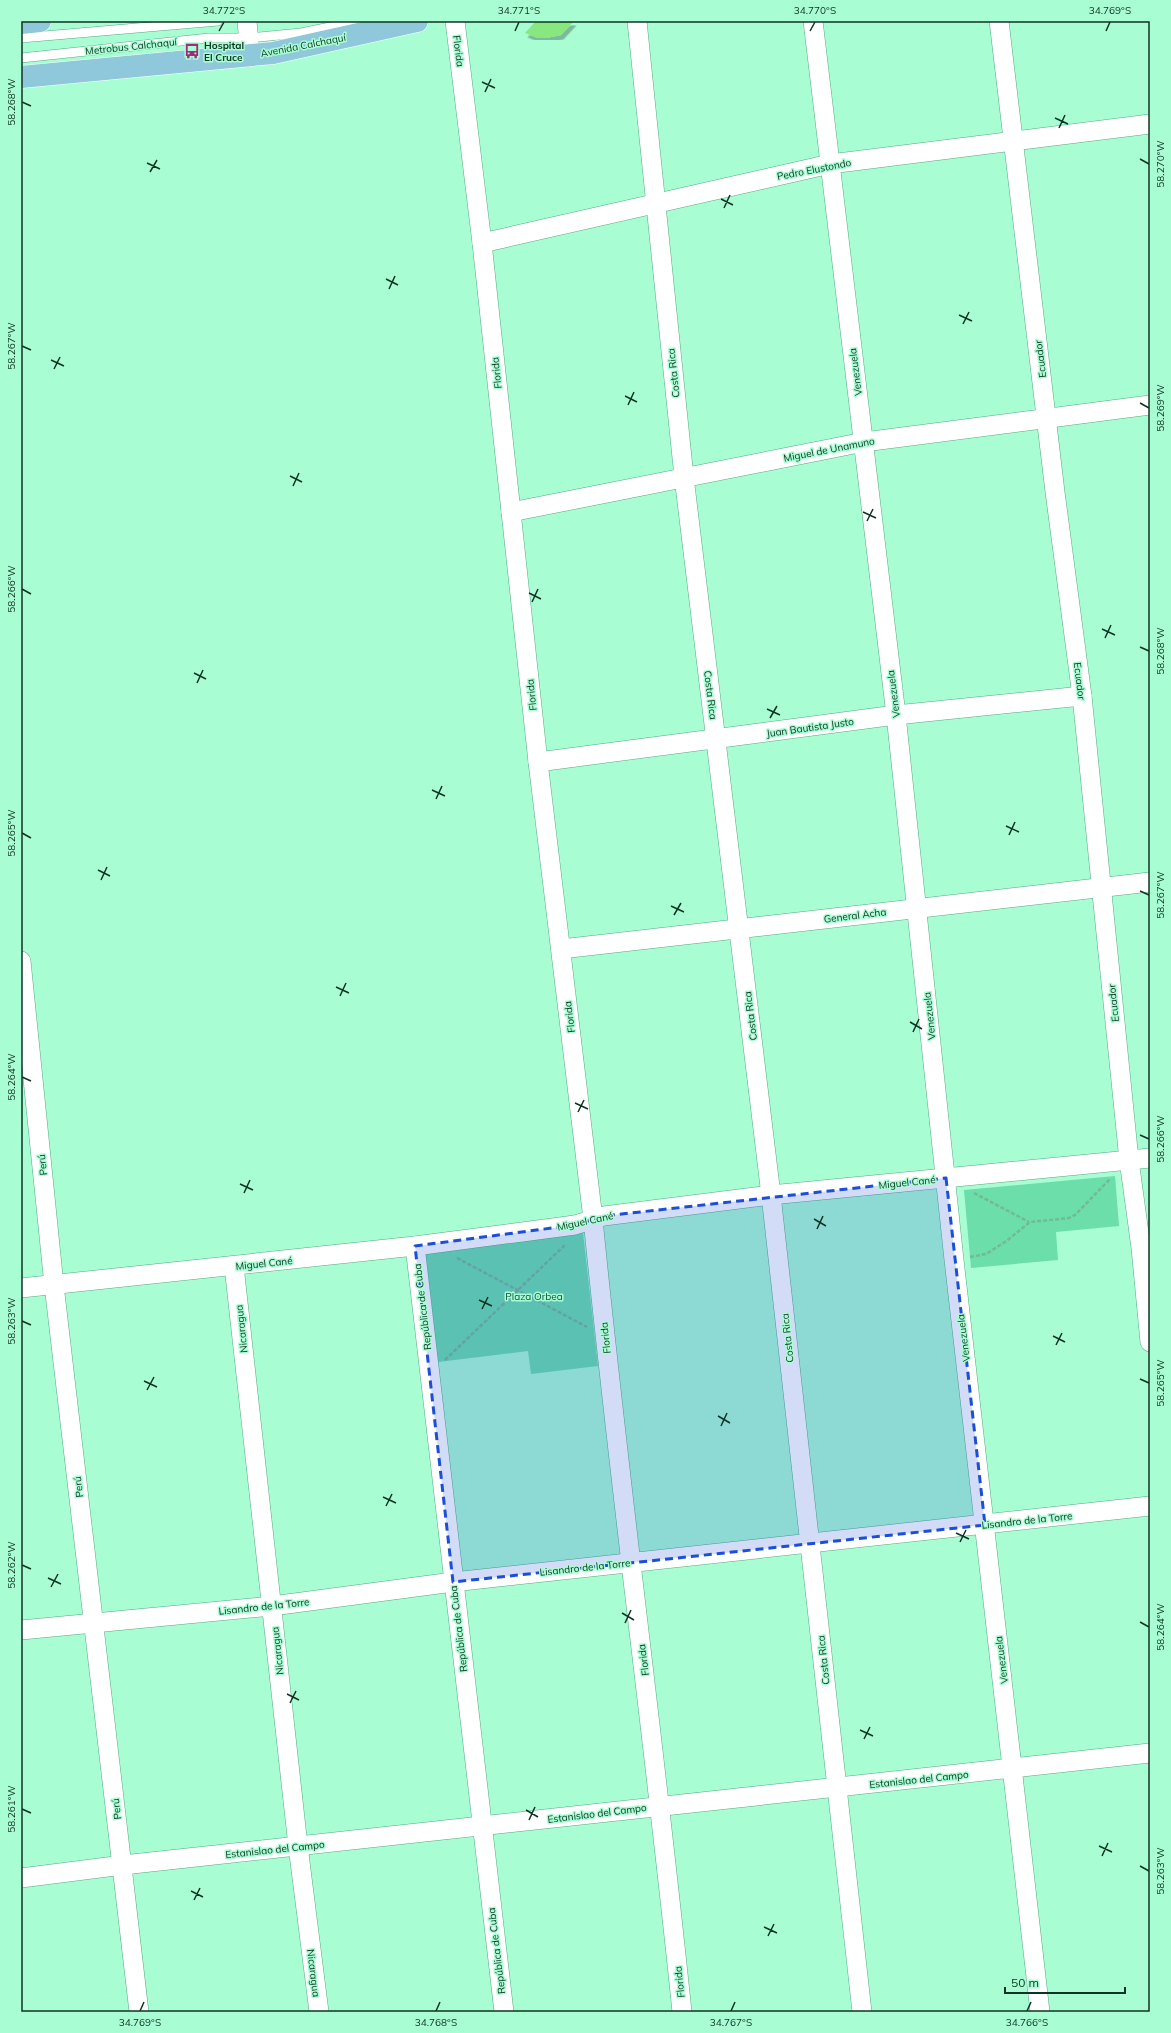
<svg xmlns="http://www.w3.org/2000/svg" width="1171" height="2033" viewBox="0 0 1171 2033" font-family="Mulish,sans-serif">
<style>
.green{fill:#6bdeaa}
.building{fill:#88e87f;filter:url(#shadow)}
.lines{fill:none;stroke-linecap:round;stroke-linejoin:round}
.service-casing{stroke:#56aa83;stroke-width:10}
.minor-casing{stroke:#56aa83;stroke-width:20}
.primary-casing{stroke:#fff;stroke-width:23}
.path{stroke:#74b997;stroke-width:2.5;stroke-dasharray:4 2;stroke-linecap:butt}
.service{stroke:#fff;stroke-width:9}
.minor{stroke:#fff;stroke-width:19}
.primary{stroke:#8fc8da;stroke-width:22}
.marked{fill:#1d4ed8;fill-opacity:0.2;stroke:#1d4ed8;stroke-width:3;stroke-dasharray:8 5;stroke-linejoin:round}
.ticks{fill:none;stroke:#0f3323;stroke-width:1.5}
.labels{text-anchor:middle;stroke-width:3;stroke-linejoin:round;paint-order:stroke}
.poi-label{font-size:10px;font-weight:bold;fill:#0f3323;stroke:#a8fdd3;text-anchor:start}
.street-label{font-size:10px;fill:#0f3323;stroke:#a8fdd3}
.park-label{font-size:10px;fill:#074e35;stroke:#a8fdd3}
.neatline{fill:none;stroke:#0f3323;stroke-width:1.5}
.ticks-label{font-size:10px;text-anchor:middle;fill:#0f3323}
</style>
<defs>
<filter id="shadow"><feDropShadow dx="2.5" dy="4.5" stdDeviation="0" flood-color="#0004"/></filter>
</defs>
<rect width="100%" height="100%" fill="#a8fdd3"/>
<g class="green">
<path d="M1115,1176L1119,1226L1056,1232L1058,1260L971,1268L964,1190Z"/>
<path d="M583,1233L598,1366L531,1374L528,1351L430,1363L421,1253Z"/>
</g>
<path class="building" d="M536,21H574L561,35L546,38H538L525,33Z"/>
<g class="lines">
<defs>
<g id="service">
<path d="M21,38L218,21"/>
<path d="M21,58L209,38H248L301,33L360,21"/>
</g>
<g id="minor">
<path d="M247,21L250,55"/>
<path d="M455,21L482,243L538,762L593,1219C619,1484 655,1747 682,2012"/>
<path d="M637,21L684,477L771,1195L862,2012"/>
<path d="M813,21L896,715L954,1260L1040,2012"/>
<path d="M999,21L1055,492L1082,696L1129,1160L1141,1248L1150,1342"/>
<path d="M482,243L830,164L1150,124"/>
<path d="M511,512L864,442L1150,405"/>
<path d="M538,762L896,715L1082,696"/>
<path d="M561,949L1150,882"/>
<path d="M21,961L54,1285L139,2012"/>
<path d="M415,1246L504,2012"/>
<path d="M234,1266L298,1846L319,2012"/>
<path d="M21,1288L415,1246L575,1225L604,1216L771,1195L1150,1158"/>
<path d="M21,1630L272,1606L453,1582L1150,1506"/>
<path d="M21,1878L123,1865L1150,1753"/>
</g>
<g id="primary">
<path d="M21,23L40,21"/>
<path d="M21,77L273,53L417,21"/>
</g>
</defs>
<use href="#service" class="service-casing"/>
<use href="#minor" class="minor-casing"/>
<use href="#primary" class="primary-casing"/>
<g class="path">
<path d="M974,1193L1029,1222"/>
<path d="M970,1257L986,1254L1005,1242L1030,1222L1069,1218L1075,1215L1110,1179"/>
<path d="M457,1258L587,1327"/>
<path d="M445,1360L566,1244"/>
</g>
<use href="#service" class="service"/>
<use href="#minor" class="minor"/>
<use href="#primary" class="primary"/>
</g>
<path class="marked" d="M946,1178L985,1525L453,1582L415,1246L575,1225L604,1216Z"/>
<path class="ticks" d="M219,31L224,22M515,31L519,22M810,31L815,22M1106,31L1110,22M482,82L495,88M485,92L491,79M22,102L31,106M1055,118L1068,124M1059,128L1065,115M1140,159L1149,164M147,163L160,169M150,172L157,160M721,199L733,205M724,208L730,195M386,279L398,285M389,289L395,276M959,315L972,321M963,324L969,312M22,346L31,350M51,360L64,366M54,369L60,357M625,396L637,402M1140,403L1149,408M628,405L634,392M290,476L302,482M293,486L299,473M863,512L876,518M867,521L873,509M22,589L31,594M529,593L541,599M532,602L538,589M1102,629L1115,635M1105,638L1111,625M1140,647L1149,651M194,673L206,679M197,683L203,670M767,709L780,715M770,718L777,706M432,790L445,796M436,799L442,786M1006,826L1019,832M22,833L31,838M1009,835L1015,822M98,870L110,876M101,880L107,867M1140,891L1149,895M671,906L684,912M674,915L681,903M336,987L349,993M340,996L346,983M910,1022L922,1029M913,1032L919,1019M22,1077L31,1081M575,1103L588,1109M578,1112L584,1100M1140,1135L1149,1139M240,1184L253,1190M244,1193L250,1180M814,1219L826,1226M817,1229L823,1216M479,1300L492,1306M482,1309L488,1297M22,1321L31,1325M1053,1336L1065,1342M1056,1345L1062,1333M1140,1379L1149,1383M144,1381L157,1387M147,1390L154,1377M718,1416L730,1423M721,1426L727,1413M383,1497L396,1503M386,1506L392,1494M956,1533L969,1539M960,1542L966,1530M22,1565L31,1569M48,1578L61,1584M51,1587L58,1574M622,1613L634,1620M1140,1622L1149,1627M625,1623L631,1610M287,1694L299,1700M290,1703L296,1691M860,1730L873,1736M864,1739L870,1727M22,1809L31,1813M526,1810L538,1817M529,1820L535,1807M1099,1846L1112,1852M1102,1856L1108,1843M1140,1866L1149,1871M191,1891L203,1897M194,1900L200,1888M764,1927L777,1933M768,1936L774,1924M140,2011L144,2002M436,2011L440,2002M731,2011L735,2002M1027,2011L1031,2002"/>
<defs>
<symbol id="bus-bare" viewBox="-9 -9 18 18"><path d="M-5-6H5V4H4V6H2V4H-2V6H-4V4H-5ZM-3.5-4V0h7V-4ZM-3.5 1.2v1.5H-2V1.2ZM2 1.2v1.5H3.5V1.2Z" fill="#a32a80" stroke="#a8fdd3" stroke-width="2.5" paint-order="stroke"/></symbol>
</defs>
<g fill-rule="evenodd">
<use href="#bus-bare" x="181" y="40" width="22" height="22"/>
</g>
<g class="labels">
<g class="poi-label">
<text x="204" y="49">Hospital<tspan x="204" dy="12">El Cruce</tspan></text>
</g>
<g class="street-label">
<text transform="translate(303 45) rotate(-11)" y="4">Avenida Calchaquí</text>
<text transform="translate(131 46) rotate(-6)" y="4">Metrobus Calchaquí</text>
<text transform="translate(459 51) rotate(83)" y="4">Florida</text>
<text transform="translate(814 169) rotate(-11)" y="4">Pedro Elustondo</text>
<text transform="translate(1040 359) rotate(-97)" y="4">Ecuador</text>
<text transform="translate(855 372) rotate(-97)" y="4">Venezuela</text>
<text transform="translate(496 373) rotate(-96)" y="4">Florida</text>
<text transform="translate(673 373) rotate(-96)" y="4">Costa Rica</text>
<text transform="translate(829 449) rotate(-11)" y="4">Miguel de Unamuno</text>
<text transform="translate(1080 681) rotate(83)" y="4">Ecuador</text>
<text transform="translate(893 694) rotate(-97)" y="4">Venezuela</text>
<text transform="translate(531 695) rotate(-96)" y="4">Florida</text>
<text transform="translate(711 695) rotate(83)" y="4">Costa Rica</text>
<text transform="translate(810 727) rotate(-8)" y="4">Juan Bautista Justo</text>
<text transform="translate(855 915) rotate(-7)" y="4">General Acha</text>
<text transform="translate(1113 1003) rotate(-96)" y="4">Ecuador</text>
<text transform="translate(750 1016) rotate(-97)" y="4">Costa Rica</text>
<text transform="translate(929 1016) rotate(-96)" y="4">Venezuela</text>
<text transform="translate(569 1017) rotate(-97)" y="4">Florida</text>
<text transform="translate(42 1165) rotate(-96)" y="4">Perú</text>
<text transform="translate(907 1182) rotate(-6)" y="4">Miguel Cané</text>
<text transform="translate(585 1221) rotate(-12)" y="4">Miguel Cané</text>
<text transform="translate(264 1263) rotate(-6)" y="4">Miguel Cané</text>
<text transform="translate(422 1307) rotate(-97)" y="4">República de Cuba</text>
<text transform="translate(241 1329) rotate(-96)" y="4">Nicaragua</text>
<text transform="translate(605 1338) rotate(-96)" y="4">Florida</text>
<text transform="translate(787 1338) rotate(-96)" y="4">Costa Rica</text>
<text transform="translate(963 1338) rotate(-97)" y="4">Venezuela</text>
<text transform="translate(78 1487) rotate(-97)" y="4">Perú</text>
<text transform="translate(1027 1520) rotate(-6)" y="4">Lisandro de la Torre</text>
<text transform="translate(585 1567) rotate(-6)" y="4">Lisandro de la Torre</text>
<text transform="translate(264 1606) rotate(-6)" y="4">Lisandro de la Torre</text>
<text transform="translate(458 1629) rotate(-97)" y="4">República de Cuba</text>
<text transform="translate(277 1651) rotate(-96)" y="4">Nicaragua</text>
<text transform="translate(643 1660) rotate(-97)" y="4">Florida</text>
<text transform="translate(823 1660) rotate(-96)" y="4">Costa Rica</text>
<text transform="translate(1001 1660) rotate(-97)" y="4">Venezuela</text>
<text transform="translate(919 1779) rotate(-6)" y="4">Estanislao del Campo</text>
<text transform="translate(116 1809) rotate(-97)" y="4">Perú</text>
<text transform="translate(597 1813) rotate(-7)" y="4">Estanislao del Campo</text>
<text transform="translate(275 1849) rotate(-6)" y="4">Estanislao del Campo</text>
<text transform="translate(496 1951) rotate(-97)" y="4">República de Cuba</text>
<text transform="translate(314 1973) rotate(83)" y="4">Nicaragua</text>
<text transform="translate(679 1982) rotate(-96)" y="4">Florida</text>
</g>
<g class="park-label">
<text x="534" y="1300">Plaza Orbea</text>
</g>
</g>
<rect width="1171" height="2033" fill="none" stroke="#a8fdd3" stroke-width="44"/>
<path d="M1005 1987v6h120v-6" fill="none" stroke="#0f3323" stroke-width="2"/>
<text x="1011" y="1987" font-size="12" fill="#0f3323" stroke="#a8fdd3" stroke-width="3" paint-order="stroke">50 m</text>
<rect x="22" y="22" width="1127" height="1989" class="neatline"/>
<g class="ticks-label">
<text x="224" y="14">34.772°S</text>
<text x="519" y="14">34.771°S</text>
<text x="815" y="14">34.770°S</text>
<text x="1110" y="14">34.769°S</text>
<text transform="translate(11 102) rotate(-90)" y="4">58.268°W</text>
<text transform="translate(1160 164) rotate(-90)" y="4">58.270°W</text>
<text transform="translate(11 346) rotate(-90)" y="4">58.267°W</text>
<text transform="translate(1160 408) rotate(-90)" y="4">58.269°W</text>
<text transform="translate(11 589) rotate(-90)" y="4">58.266°W</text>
<text transform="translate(1160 651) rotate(-90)" y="4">58.268°W</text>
<text transform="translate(11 833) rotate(-90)" y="4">58.265°W</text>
<text transform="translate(1160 895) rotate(-90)" y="4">58.267°W</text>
<text transform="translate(11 1077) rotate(-90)" y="4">58.264°W</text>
<text transform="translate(1160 1139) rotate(-90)" y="4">58.266°W</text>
<text transform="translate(11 1321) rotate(-90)" y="4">58.263°W</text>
<text transform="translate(1160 1383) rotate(-90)" y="4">58.265°W</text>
<text transform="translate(11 1565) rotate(-90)" y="4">58.262°W</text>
<text transform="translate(1160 1627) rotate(-90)" y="4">58.264°W</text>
<text transform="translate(11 1809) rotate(-90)" y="4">58.261°W</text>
<text transform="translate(1160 1871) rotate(-90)" y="4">58.263°W</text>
<text x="140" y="2026">34.769°S</text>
<text x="436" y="2026">34.768°S</text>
<text x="731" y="2026">34.767°S</text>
<text x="1027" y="2026">34.766°S</text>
</g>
</svg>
